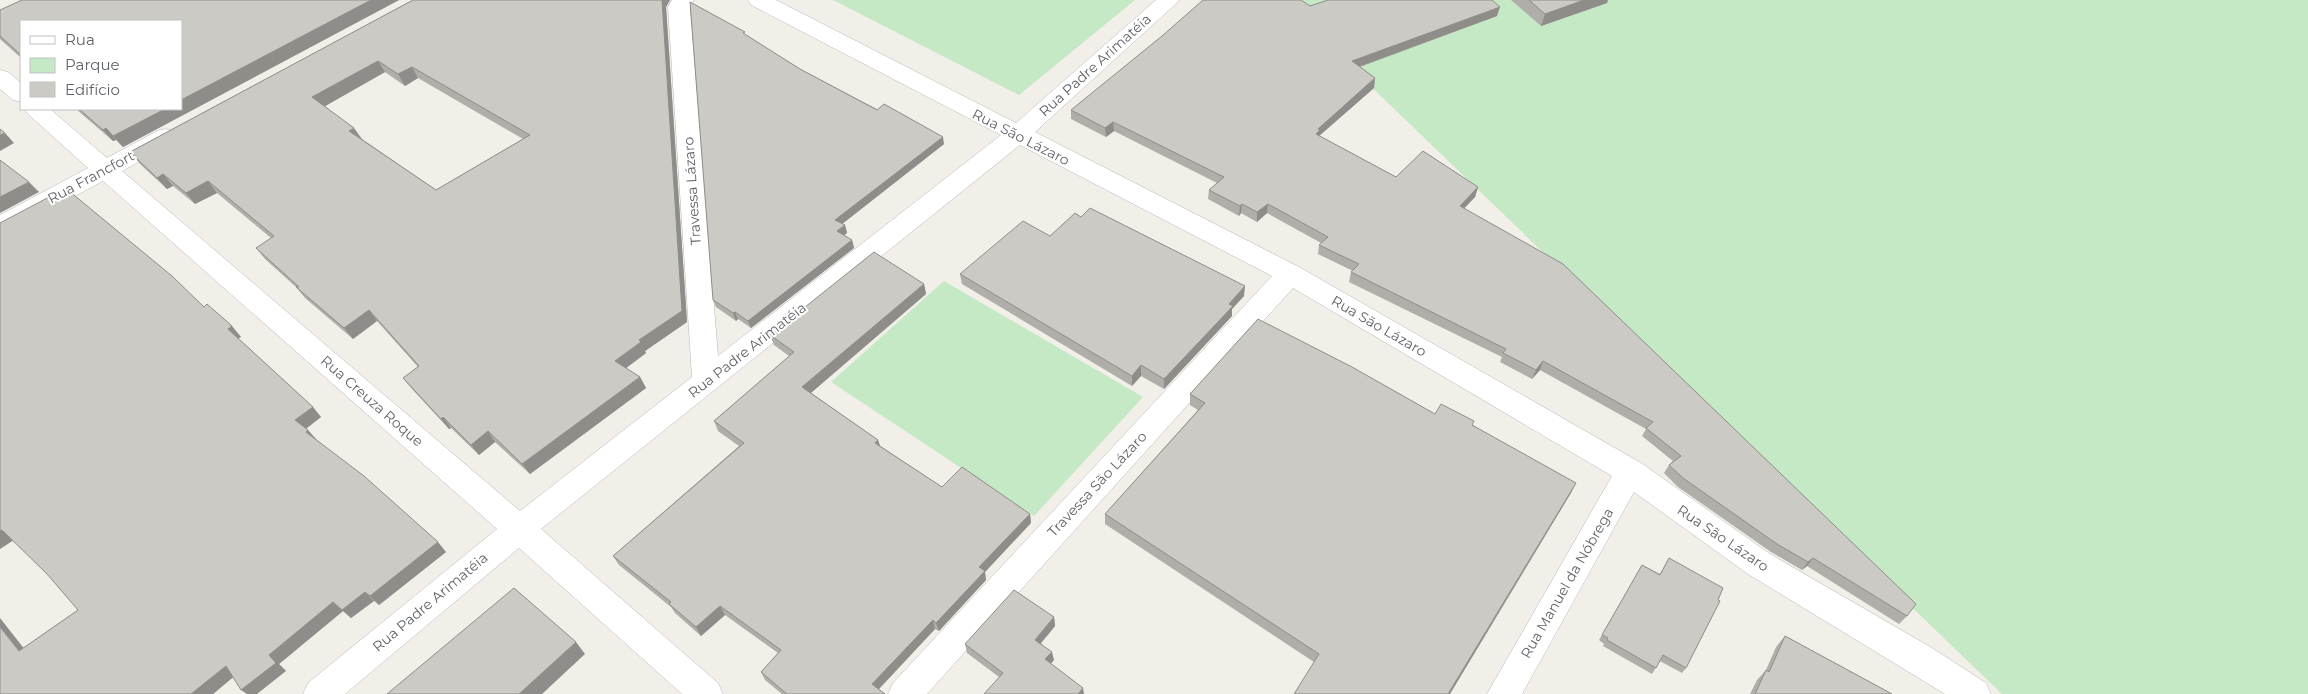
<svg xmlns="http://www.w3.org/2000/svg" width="2308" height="694" viewBox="0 0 2308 694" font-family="Montserrat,sans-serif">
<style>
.green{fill:#c5e8c5}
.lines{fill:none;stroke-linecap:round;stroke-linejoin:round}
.street-casing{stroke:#b5b8bc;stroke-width:1}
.street{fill:#fff;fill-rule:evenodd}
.wall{fill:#afaea9;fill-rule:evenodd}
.shaded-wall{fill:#8f8d8a}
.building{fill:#cccac5;stroke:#8f8d8a;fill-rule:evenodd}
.labels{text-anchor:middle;stroke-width:4;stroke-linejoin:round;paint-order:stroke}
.street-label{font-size:14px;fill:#5f6368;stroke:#fff}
</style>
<rect width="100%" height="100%" fill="#f1efe8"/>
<g class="green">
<path d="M833,0H1135L1019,95Z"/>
<path d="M1281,0H2308V694H2002Z"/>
<path d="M944,281L1143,397L1034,516L831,382Z"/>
</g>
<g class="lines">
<defs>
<g id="street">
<path d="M672,0H694L690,7L718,356L1001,135L751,5L748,0H776L1016,123L1156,0H1180L1035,132L1299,267L1641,463L1770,554L1932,648L1986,683L1991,694H1945L1748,574L1634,492L1522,694H1487L1612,476L1293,288L927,694H888L893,683L1272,276L1020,145L541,529L718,683L723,694H682L519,548L345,694H303L308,683L497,529L103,181L9,232L0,235V215L88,168L28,114L24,109H50L107,158L157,131L165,129L173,131L177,137L173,143L122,171L520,511L692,377L668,7Z"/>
<path d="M0,70L8,72L21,83V102L13,100L0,89Z"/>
</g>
</defs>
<use href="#street" class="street-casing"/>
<use href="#street" class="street"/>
</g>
<g class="wall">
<path d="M22,0H399L123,147L116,140L113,141L76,109H181L21,21V58L0,39V10Z"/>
<path d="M413,0H670L666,7L687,322L645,351L646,353L626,368L640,377L646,388L530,474L495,442L479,455L451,428L449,429L412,389L403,378L418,367L377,321L353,339L305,298L296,287L265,259L256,248L271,238L217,193L195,204L173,186L167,189L140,164L130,152ZM385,72L405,86L418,78L523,139L436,190L362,139L325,106Z"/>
<path d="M1511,0H1608L1607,3L1541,26Z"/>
<path d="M1310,6L1497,16L1360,67L1375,78L1374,88L1319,136L1396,177L1478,187L1475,197L1464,208L1907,616L1899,624L1807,566L1802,570L1771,552L1678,487L1664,473L1669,465L1673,461L1642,436L1646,429L1540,370L1532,379L1500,362L1502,357L1349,282L1351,272L1353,271L1318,254L1319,245L1321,243L1267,213L1257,222L1241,213L1239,216L1208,199L1209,190L1217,183L1114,131L1106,137L1071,119V110Z"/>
<path d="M746,35L800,69L944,144L842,224L845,225L847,233L844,235L852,240L854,248L751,328L738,319L736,321L716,307L713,300Z"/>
<path d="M1050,236L1244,296L1232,309V316L1164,389L1141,376L1132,386L962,284L960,274Z"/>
<path d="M924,284L926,294L811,393L878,440L880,446L942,487L1030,514L1031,523L985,572L986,580L939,631L935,629L879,689L885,694H782L765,680L761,672L778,653L725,615L701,636L675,613L671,607L619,565L613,556L739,446L718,431L714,421L789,356L774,345L770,335Z"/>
<path d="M204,307L241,337L238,338L321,417L306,429L317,440L446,552L379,605L374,601L351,618L343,611L279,664L286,671L233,677L213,694L24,648L78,610Z"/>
<path d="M1190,394L1435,414L1473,425L1571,493L1314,662L1105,524V514L1198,410L1190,405Z"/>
<path d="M1669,558L1686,668L1682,673L1660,661L1652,674L1603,646L1604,644L1599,640L1642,565L1660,574Z"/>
<path d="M1054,617L1055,626L1041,643L1054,660L1051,663L999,677L967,653L965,644Z"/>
<path d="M1785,636L1892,694H1750L1757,680L1766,670L1776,647Z"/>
</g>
<g class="shaded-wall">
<path d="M371,0H399L123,147L113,136L165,109H181V100Z"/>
<path d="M662,0H670L666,7L687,322L645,351L646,353L621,372L615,361L639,340Z"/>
<path d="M1584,0H1608L1607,3L1541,26L1545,14Z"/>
<path d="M1500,7L1497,16L1350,70L1352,61Z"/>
<path d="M378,61L385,72L320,109L312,97Z"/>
<path d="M412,67L418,78L405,86L398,74Z"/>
<path d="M1375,78L1374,88L1319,136L1316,134L1318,129Z"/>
<path d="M1113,122L1114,131L1106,137L1105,128Z"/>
<path d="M106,128L116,140L113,141L103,130Z"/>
<path d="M354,128L362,139L349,131Z"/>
<path d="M5,133L14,143L0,151V135Z"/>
<path d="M943,137L944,144L837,228L835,220Z"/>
<path d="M163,174L173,186L167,189L157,178Z"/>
<path d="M208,181L217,193L195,204L186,193Z"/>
<path d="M29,182L39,192L0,213V197Z"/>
<path d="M1478,187L1475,197L1458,215L1460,206Z"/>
<path d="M1242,204L1241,213L1239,216L1240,206Z"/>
<path d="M1268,204L1267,213L1257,222V212Z"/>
<path d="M845,225L847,233L839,239L837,231Z"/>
<path d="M852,240L854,248L751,328L748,321Z"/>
<path d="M924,284L926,294L806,397L802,387Z"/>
<path d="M1245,286L1244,296L1232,309V316L1164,389V379Z"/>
<path d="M369,310L377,321L353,339L344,328Z"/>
<path d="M735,312L738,319L736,321L733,313Z"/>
<path d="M232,326L241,337L237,339L228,329Z"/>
<path d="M1543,361L1540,370L1532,379L1536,370Z"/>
<path d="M1141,365V376L1132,386V376Z"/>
<path d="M640,377L646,388L530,474L522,464Z"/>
<path d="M313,407L321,417L304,430L295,420Z"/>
<path d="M443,417L451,428L449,429L441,419Z"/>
<path d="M308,430L317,440L306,432Z"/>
<path d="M488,431L495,442L479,455L471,445Z"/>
<path d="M878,440L881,449L875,443Z"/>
<path d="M1576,483L1571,493L1450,694H1448Z"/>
<path d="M1030,514L1031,523L985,572L986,580L939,631L936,623L979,567Z"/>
<path d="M2,530L14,540L0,549V531Z"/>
<path d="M438,542L446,552L379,605L370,596Z"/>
<path d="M1813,558L1807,566L1802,570L1808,562Z"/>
<path d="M365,592L374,601L351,618L342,610Z"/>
<path d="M333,602L343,611L279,664L286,671L257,694H247L241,690L269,655Z"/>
<path d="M720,606L725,615L701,636L696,627Z"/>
<path d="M1054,617L1055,626L1037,648L1035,640Z"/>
<path d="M0,618L33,660L19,651L0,627Z"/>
<path d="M933,620L935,629L876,692L872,684Z"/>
<path d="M576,642L585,654L542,694H519Z"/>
<path d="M1052,652L1054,660L1047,668L1045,659Z"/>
<path d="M226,666L237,674L213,694H191Z"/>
<path d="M1083,688L1084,694H1078Z"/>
</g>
<g class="building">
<path d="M22,0H371L181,100V21H21V55L0,36V10Z"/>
<path d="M413,0H662L682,311L639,340L641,342L615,361L640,377L522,464L488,431L471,445L443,417L441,419L403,378L419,366L369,310L344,328L296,287H299L256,248L274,236L208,181L186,193L163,174L157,178L130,152ZM378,61L398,74L412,67L530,135L436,190L349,131L354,128L312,97Z"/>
<path d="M1203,0H1301L1310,6L1328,0H1492L1500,7L1352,61L1375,78L1318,129L1320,130L1316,134L1396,177L1423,151L1478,187L1460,206L1563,264L1916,604L1907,616L1813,558L1808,562L1777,544L1683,478L1669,465L1681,456L1646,428L1653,422L1543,361L1536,370L1503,353L1506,349L1351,272L1359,264L1319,245L1328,237L1268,204L1257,212L1242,204L1240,206L1209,190L1224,177L1113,122L1105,128L1071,110L1162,36Z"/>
<path d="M1529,0H1584L1545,14Z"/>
<path d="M690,2L745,32L743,33L800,69L877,110L884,104L943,137L835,220L845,225L837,231L852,240L748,321L735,312L733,313L713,300Z"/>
<path d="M79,109H165L113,136L106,128L103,130Z"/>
<path d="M0,129L5,133L0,135Z"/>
<path d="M0,160L29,182L0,197Z"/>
<path d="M69,191L172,276L204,307L207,304L232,326L228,329L313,407L295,420L308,430L306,432L364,476L438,542L370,596L365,592L342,610L333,602L269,655L276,663L241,690L226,666L191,694H0V627L19,651L78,610L47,574L2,530L0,531V223L49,197L53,200Z"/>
<path d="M1090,208L1245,286L1229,304L1233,306L1164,379L1141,365L1132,376L960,274L1023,221L1050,236L1075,213L1081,217Z"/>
<path d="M874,252L924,284L802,387L878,440L875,443L942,487L962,467L1030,514L979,567L985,571L936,623L933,620L872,684L885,694H787L761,672L781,650L720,606L696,627L669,604L671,602L613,556L744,443L714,421L794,352L770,335Z"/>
<path d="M1258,319L1352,367L1435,414L1441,404L1474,421L1472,425L1576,483L1448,694H1294L1319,654L1105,514L1205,403L1190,394Z"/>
<path d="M1669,558L1723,588L1718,600L1720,601L1686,668L1663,655L1656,668L1607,640L1608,638L1602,635L1642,565L1660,575Z"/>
<path d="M514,588L576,642L519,694H387Z"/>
<path d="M1014,590L1054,617L1035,640L1052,652L1045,659L1083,688L1078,694H984L1003,673L965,644Z"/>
<path d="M1785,636L1892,694H1755L1766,670L1769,672Z"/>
</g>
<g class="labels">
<g class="street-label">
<text transform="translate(1095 65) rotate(-42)" y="5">Rua Padre Arimatéia</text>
<text transform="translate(1021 137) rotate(27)" y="5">Rua São Lázaro</text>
<text transform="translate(91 177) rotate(-28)" y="5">Rua Francfort</text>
<text transform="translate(692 191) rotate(-94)" y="5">Travessa Lázaro</text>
<text transform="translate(1379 326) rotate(30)" y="5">Rua São Lázaro</text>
<text transform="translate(747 350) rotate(-38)" y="5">Rua Padre Arimatéia</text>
<text transform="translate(372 401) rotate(41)" y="5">Rua Creuza Roque</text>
<text transform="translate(1097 484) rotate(-47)" y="5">Travessa São Lázaro</text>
<text transform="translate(1723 538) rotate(34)" y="5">Rua São Lázaro</text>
<text transform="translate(1567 583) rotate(-60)" y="5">Rua Manuel da Nóbrega</text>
<text transform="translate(430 602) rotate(-40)" y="5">Rua Padre Arimatéia</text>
</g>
</g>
<rect x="20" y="20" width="162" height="90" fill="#ffffff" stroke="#bfc1c3"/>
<rect x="30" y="36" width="25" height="8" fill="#ffffff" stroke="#bfc1c3"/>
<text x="65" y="45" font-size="15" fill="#5f6368">Rua</text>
<rect x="30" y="58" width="25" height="15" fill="#c5e8c5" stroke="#bfc1c3"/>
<text x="65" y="70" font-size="15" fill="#5f6368">Parque</text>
<rect x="30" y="82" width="25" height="15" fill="#cccac5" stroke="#bfc1c3"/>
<text x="65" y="95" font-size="15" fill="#5f6368">Edifício</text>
</svg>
